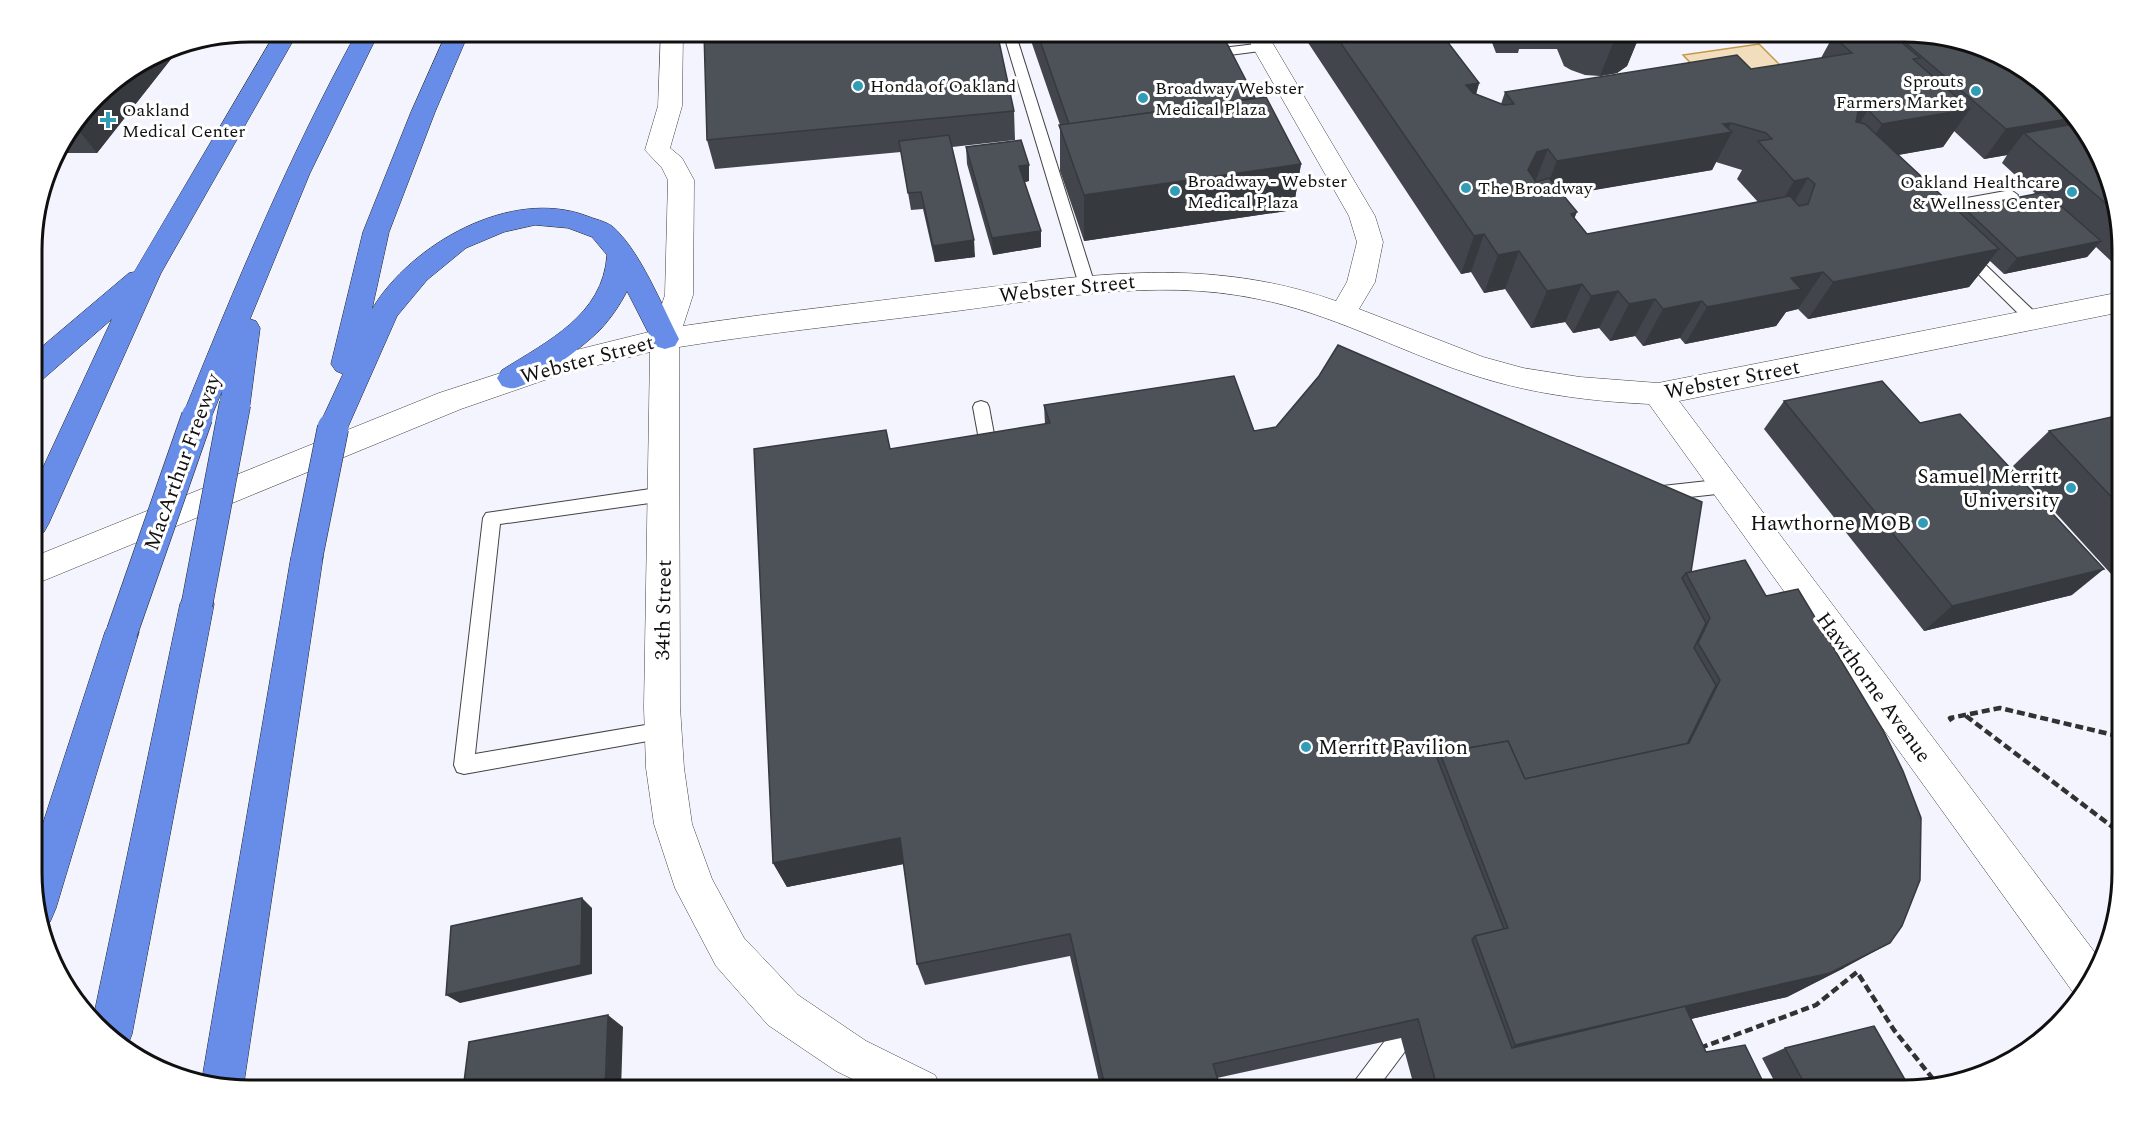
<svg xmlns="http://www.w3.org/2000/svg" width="2154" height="1122" viewBox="0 0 2154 1122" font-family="Spectral,serif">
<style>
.water{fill:#f2ddbc;stroke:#c39849;stroke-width:1.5}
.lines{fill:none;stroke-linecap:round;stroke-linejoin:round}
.service-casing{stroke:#434343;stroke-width:2}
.minor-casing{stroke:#434343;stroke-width:1}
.motorway-casing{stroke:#212121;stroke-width:1}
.path{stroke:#323232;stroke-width:4.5;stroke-dasharray:8 4;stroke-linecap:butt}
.service{fill:#fff;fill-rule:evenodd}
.minor{fill:#fff;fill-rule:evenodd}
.motorway{fill:#678de9;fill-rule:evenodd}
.motorway-bridge-casing{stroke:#212121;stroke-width:32;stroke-linecap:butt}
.motorway-bridge{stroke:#678de9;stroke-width:31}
.wall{fill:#42464c;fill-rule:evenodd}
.shaded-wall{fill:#36393e}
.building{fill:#4d5158;stroke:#36393e;stroke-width:1.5;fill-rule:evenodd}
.poi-dot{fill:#329bb6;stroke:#fff;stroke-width:2}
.labels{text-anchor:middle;stroke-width:6;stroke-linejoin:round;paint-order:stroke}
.far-poi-label{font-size:18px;fill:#101010;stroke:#fff;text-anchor:start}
.street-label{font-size:21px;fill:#101010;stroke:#fff}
.poi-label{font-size:21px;fill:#101010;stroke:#fff;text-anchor:end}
.rim{fill:none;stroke:#101010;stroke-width:3}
</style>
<rect width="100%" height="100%" fill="#f4f4fe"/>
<path class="water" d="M1759,44L1781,66L1704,77L1683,55Z"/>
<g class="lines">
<defs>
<g id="service">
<path d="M1003,32H1015L1095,285L1092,289L1087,290L1079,285Z"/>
<path d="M1264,43L1270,47L1268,50L1214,57L1208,53L1214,49Z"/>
<path d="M2011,190L2018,195L2016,198L1928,215L1921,210L1928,205Z"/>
<path d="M1965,248L1970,250L2038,315L2041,319L2038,323H2028L1960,256L1958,253L1960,250Z"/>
<path d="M981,401L987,403L989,407L998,456L996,461L990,462L984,461L982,456L973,407L975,403Z"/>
<path d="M1726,479L1732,481L1735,486L1732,491L1726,493L1653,501L1647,499L1644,494L1647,489L1653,487Z"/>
<path d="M664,487L670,489L673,494L670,499L664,501L500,524L475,754L663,722L670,725L673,731L670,737L464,774L457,772L454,765L483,518L486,513Z"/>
<path d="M1401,1026L1409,1030L1413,1038L1409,1046L1376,1090H1350L1354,1082L1393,1030Z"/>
</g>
<path id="minor" d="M661,32H683L682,106L670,148L682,158L694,180L693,295L683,326C769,313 855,304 941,293C1080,277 1199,253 1336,301L1347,282L1357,242L1349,216L1244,32H1266L1375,216L1383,242L1375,282L1359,309L1483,357L1523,368L1580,377L1658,383L2121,292V312L1679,401L2102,962L2100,969L2075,995L1649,404C1585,401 1525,393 1464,372C1395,349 1330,313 1258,299C1153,277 1046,300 941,313C854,324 766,333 679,347L680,707L684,768L692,824L712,879L744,938L798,995L866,1041L935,1075L942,1090H875L836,1071L768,1025L716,966L675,888L654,824L646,768L644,707L650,352L562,374L461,409L33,585V557L439,393L556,355L653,331L665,295L668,180L662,168L645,150L658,106Z"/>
<g id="motorway">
<path d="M276,32H298L161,273L49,523L44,532L33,536V489L112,319L42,380L32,383V355L129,273L134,272Z"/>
<path d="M357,32H379L310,173L250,319L256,321L260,328L250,404L246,412L235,415L224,412L220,404L222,391L208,425L197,428L186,425L182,417C235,286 289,156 357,32Z"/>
<path d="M447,32H469L435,112L389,232L372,309C411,244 511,187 587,216C594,219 605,221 612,226C640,250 662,306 679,339L675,346L665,349L655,346L627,291C620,305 611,318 600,330C585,345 535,384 515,388C510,389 506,387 502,386L497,378L502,370C548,341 603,315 607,255L592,237L568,228L535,225L504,232L466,248L427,280L397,316L344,436L333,439L322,436L318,428L343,374L336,371L331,364L363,232L411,112Z"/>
<path d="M307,544L319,547L323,557L243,1089L202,1079L291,557L295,547Z"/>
<path d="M197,590L209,594L214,604L132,1034L127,1047L93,1019L180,604L185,594Z"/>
<path d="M122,617L134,622L139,632L56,908L50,922L43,925L33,901V854L105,632L110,622Z"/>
</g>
</defs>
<use href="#service" class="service-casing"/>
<use href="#minor" class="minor-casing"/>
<use href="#motorway" class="motorway-casing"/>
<g class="path">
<path d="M1966,716L2122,834"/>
<path d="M1952,721L1950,718L2000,708L2122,737"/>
<path d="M1700,1048L1816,1005L1857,972L1894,1030L1937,1084"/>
</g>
<use href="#service" class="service"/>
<use href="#minor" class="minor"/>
<use href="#motorway" class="motorway"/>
<defs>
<g id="motorway-bridge">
<path d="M307,557L333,428"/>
<path d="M197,604L235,404"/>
<path d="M122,632L197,417"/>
</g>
</defs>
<use href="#motorway-bridge" class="motorway-bridge-casing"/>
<use href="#motorway-bridge" class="motorway-bridge"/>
</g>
<g class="wall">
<path d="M1028,32H1221L1255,98L1301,164L1293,210L1084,241L1060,171V125Z"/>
<path d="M1301,32H1440L1479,83L1476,95L1501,104L1505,92L1751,69L1821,58L1833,36L1846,34L1843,32H1904L2086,128L2121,221V259L2111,261L2096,247L2087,257L2004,274L1990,261L1969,287L1808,319L1798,309L1786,312L1776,326L1685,344L1680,338L1643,346L1635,336L1610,341L1599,328L1573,333L1565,322L1531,328L1505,289L1484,293L1471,272L1461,274ZM1954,131L1984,159L2007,155L2002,163L2036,194L1964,208L1960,213L1898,155L1943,147ZM1716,162L1742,170L1737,179L1758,202L1587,234L1575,219L1563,195L1712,170Z"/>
<path d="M1488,32H1641L1627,66L1617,73L1600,76L1585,75L1571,70L1564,66L1557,49H1519L1518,53H1496Z"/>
<path d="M182,45L97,153H54L106,86L166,48Z"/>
<path d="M1014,111L1015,140L952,147L975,257L935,262L923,209L911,210L901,152L715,169L707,140Z"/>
<path d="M966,147L1029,181L1025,182L1041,247L993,255L967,164Z"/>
<path d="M1784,401L1920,423L2072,595L1924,631L1764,429Z"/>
<path d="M1044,405L1254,431L1691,572L1745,560L1844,968L1787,997L1691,1019L1706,1052L1767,1090H1415L1401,1038L1217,1078L1221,1090H1101L1070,956L925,985L917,964L904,864L787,887L773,863L1045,424Z"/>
<path d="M2121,415L2122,586L2013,466L2049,431Z"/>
<path d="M1785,1048L1911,1090H1779L1762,1058Z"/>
</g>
<g class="shaded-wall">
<path d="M1638,32H1641L1627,66L1617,73L1600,76L1615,38Z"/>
<path d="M182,45L97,153L75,126L106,86L166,48Z"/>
<path d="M1479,83L1468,121L1466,85Z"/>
<path d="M1970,109L1943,147L1858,162L1882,124Z"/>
<path d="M1868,110L1844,148L1858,112Z"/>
<path d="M2074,118L2086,128L2024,133L2007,155L1984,159L2006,129Z"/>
<path d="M1731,123L1726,133L1732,132L1712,170L1542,199L1557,161Z"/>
<path d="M1548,149L1533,187L1528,170L1537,152Z"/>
<path d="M1301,164L1293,210L1084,241V195Z"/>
<path d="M1029,165V181L1020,183L1019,166Z"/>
<path d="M1808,178L1786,216L1772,218L1794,181Z"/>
<path d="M1577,212L1561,250L1571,214Z"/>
<path d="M1041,231V247L993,255L992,238Z"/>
<path d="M1484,234L1471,272L1461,274L1474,236Z"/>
<path d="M974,240L975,257L935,262L933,246Z"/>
<path d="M2101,241L2087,257L2004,274L2017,258Z"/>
<path d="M1999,249L1969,287L1808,319L1833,282Z"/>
<path d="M2121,250V259L2111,261Z"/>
<path d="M1519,251L1505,289L1484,293L1498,255Z"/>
<path d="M1823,272L1798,309L1786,312L1776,326L1685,344L1707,307L1791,278Z"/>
<path d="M1582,284L1565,322L1531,328L1547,291Z"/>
<path d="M1618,291L1599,328L1573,333L1591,296Z"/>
<path d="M1655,299L1635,336L1610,341L1629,304Z"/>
<path d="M1702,301L1680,338L1643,346L1663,309Z"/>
<path d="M2104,569L2072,595L1924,631L1952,606Z"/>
<path d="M900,838L908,863L787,887L773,863Z"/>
<path d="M582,898L592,908V974L460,1003L446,995Z"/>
<path d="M1890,943L1844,968L1787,997L1490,1065L1515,1045Z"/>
<path d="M608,1015L623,1027L621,1090H605Z"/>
</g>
<g class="building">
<path d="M704,32H997L1014,111L707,140Z"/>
<path d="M1037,32H1221L1255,98L1069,124Z"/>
<path d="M1333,32H1440L1479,83L1466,85L1473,93L1504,105L1514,104L1505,92L1737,55L1751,69L1852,53L1833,36L1862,32H1889L1920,58L1913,59L1970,109L1882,124L1868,110L1858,112L1856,122L1865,124L1999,249L1833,282L1823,272L1791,278L1801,289L1707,307L1702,301L1663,309L1655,299L1629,304L1618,291L1591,296L1582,284L1547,291L1519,251L1498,255L1484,234L1474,236ZM1731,123L1766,133L1772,139L1758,141L1794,181L1808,178L1815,184L1808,204L1799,206L1790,196L1587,234L1571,214L1577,212L1549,178L1536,182L1528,170L1537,152L1548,149L1557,161L1732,132L1723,124Z"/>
<path d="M1583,32H1638L1632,36L1615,38L1600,37Z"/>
<path d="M1893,32H1904L2001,54L2074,118L2006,129Z"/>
<path d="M1266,97L1301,164L1084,195L1059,125Z"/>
<path d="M2080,123L2086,128L2118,214L2024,133Z"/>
<path d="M949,135L974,240L933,246L921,192L908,193L899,141Z"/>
<path d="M1021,140L1029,165L1019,166L1041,231L992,238L966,147Z"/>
<path d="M2045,192L2101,241L2017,258L1964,208Z"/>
<path d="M1338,345L1702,502L1691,572L1686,573L1682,578L1706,623L1694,648L1716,685L1687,744L1525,779L1508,741L1440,753L1437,758L1504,929L1475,936L1472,940L1512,1048L1685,1006L1706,1052L1745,1045L1767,1090H1438L1418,1019L1213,1064L1221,1090H1129L1127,1083L1105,1087L1070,934L917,964L900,838L773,863L754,449L886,430L890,449L1050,423L1044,405L1234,376L1254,431L1276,427L1319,376Z"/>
<path d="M1882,381L1920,423L1960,414L2104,569L1952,606L1784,401Z"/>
<path d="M2121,415V507L2049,431Z"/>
<path d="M1745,560L1766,596L1798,589L1883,730L1903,771L1921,818L1920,880L1902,926L1890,943L1830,973L1515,1045L1475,936L1508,928L1440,753L1508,741L1525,779L1689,743L1720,680L1698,643L1710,618L1686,573Z"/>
<path d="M582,898L581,965L446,995L451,926Z"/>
<path d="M608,1015L605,1090H463L469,1042Z"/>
<path d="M1874,1026L1911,1090H1808L1785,1048Z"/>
</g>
<g class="poi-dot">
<circle cx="858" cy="86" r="6"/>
<circle cx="1976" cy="91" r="6"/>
<circle cx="1143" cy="98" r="6"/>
<path d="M105 111h6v6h6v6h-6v6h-6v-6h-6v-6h6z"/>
<circle cx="1466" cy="188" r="6"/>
<circle cx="1175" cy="191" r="6"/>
<circle cx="2072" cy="192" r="6"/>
<circle cx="2071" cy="488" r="6"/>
<circle cx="1923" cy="523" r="6"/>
<circle cx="1306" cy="747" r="6"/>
</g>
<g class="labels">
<g class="far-poi-label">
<text x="1964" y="87" text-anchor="end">Sprouts<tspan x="1964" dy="21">Farmers Market</tspan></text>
<text x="870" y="92">Honda of Oakland</text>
<text x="1155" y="94">Broadway Webster<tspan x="1155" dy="21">Medical Plaza</tspan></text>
<text x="122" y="116">Oakland<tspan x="122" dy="21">Medical Center</tspan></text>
<text x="1187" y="187">Broadway - Webster<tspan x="1187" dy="21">Medical Plaza</tspan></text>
<text x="2060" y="188" text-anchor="end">Oakland Healthcare<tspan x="2060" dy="21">&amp; Wellness Center</tspan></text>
<text x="1478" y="194">The Broadway</text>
</g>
<g class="street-label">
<text transform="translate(1067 288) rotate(-6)" y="7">Webster Street</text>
<text transform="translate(587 359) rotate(-15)" y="7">Webster Street</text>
<text transform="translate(1732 379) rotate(-11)" y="7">Webster Street</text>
<text transform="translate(182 462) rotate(-70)" y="7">MacArthur Freeway</text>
<text transform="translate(663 610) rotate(-89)" y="7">34th Street</text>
<text transform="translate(1874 687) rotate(54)" y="7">Hawthorne Avenue</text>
</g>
<g class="poi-label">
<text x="2059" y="483">Samuel Merritt<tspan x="2059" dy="24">University</tspan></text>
<text x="1911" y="530">Hawthorne MOB</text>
<text x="1318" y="754" text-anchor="start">Merritt Pavilion</text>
</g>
</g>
<path d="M0 0H2154V1122H0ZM250 42H1904A208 208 0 0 1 2112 250V872A208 208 0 0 1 1904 1080H250A208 208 0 0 1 42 872V250A208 208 0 0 1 250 42Z" fill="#fff" fill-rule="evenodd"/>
<path class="rim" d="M250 42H1904A208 208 0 0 1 2112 250V872A208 208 0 0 1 1904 1080H250A208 208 0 0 1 42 872V250A208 208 0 0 1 250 42Z"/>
</svg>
